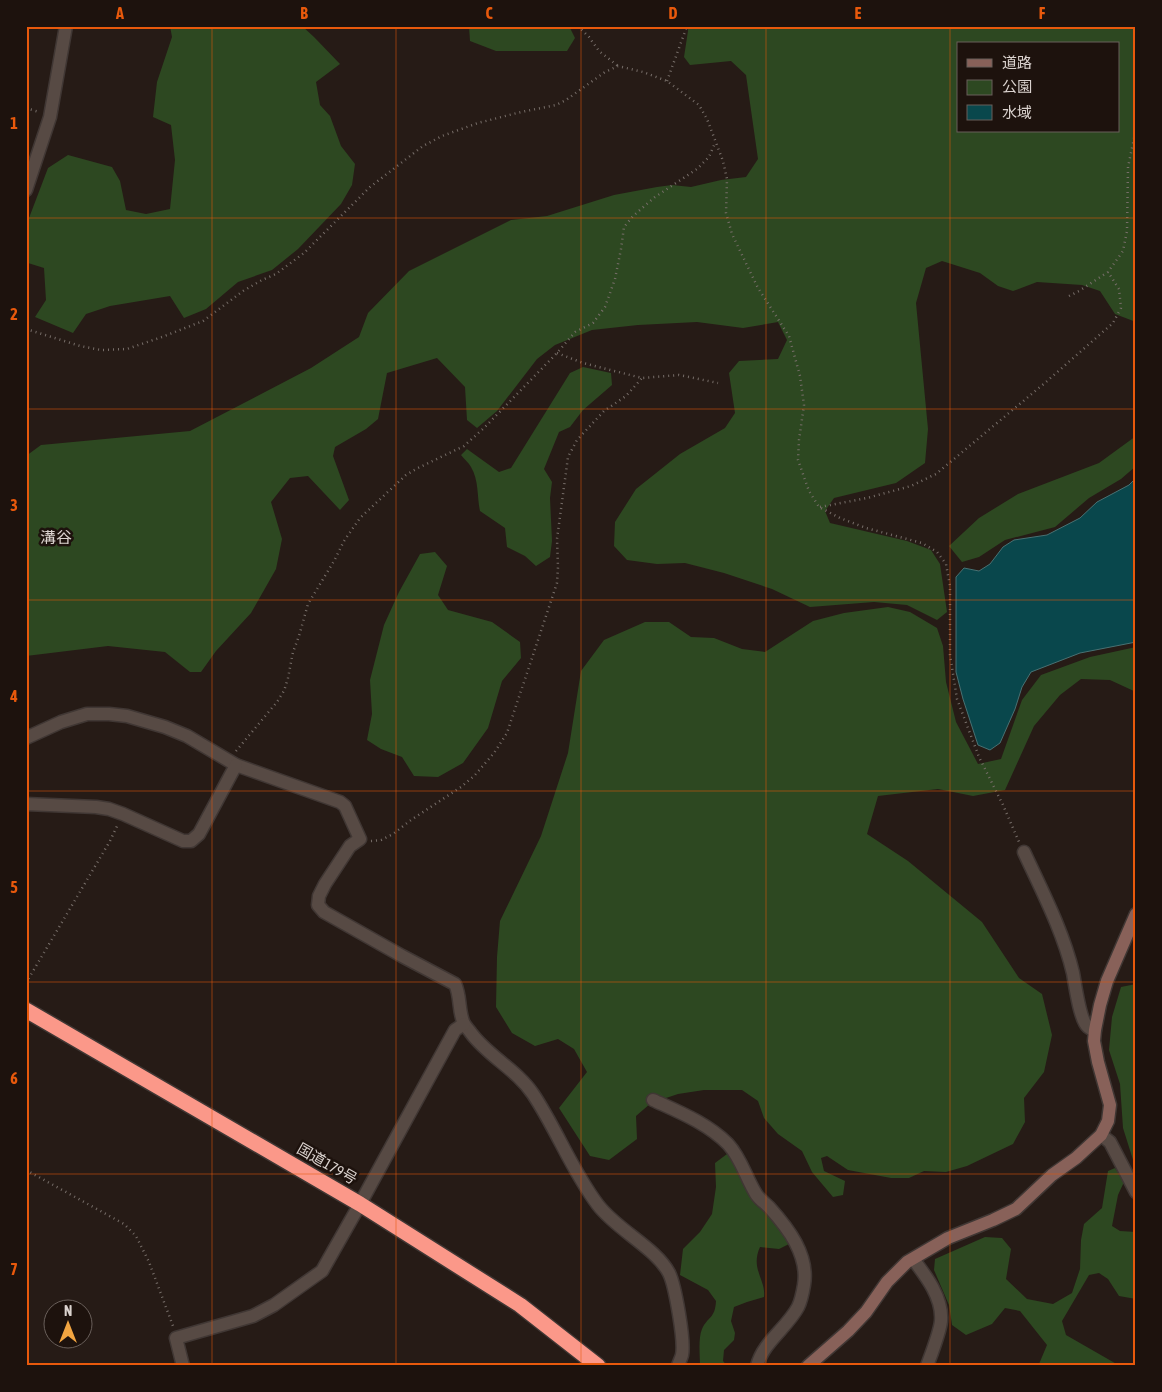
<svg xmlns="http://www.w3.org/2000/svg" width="1162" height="1392" viewBox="0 0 1162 1392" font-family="'Asap Condensed','Noto Sans JP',sans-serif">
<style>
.green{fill:#2d4821;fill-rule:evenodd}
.water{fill:#09474c;stroke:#487173}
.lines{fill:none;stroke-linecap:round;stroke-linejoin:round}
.street-casing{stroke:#403734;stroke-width:15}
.secondary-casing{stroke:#403734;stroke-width:15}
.highway-casing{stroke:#403734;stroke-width:18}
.path{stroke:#776e69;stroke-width:2.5;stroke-dasharray:1 4;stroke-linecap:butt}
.street{stroke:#574a44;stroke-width:12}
.secondary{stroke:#886159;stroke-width:12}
.highway{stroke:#fb9889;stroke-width:15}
.grid{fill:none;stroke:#e8590c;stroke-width:1;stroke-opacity:0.55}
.labels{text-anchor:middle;stroke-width:5;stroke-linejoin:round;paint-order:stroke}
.street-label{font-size:15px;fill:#dad2ce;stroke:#1d120d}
.neighbourhood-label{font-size:16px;fill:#dad2ce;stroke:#1d120d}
.neatline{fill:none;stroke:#e8590c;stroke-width:2}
.grid-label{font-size:16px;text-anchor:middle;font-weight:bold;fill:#e8590c}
</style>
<rect width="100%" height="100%" fill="#261b16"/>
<g class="green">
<path d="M170,26H302L314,37L340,64L316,82L320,105L330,116L341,146L355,164L352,185L341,204L298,249L272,270L238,282L206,309L184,318L170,296L110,306L86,314L73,333L35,317L46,300L44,268L28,263L29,218L48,168L68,155L112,167L120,181L126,210L146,214L170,209L175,160L171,125L153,117L157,82L172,37Z"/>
<path d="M469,26H569L575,38L567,51H496L470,41Z"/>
<path d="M688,26H1136V322L1115,314L1100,291L1082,285L1037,282L1013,291L998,286L980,273L942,261L926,268L916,303L928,429L925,463L896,483L834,498L825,511L830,523L907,541L931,550L940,564L947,612L937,620L907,605L874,602L810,607L772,589L724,573L685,563L657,564L627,560L614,546L615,522L636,489L680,454L725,428L735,413L729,373L739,361L778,359L787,340L778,322L743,328L697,322L638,325L592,330L555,345L537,359L497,411L477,428L467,420L465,387L437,358L387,373L378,419L366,429L335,447L333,456L349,500L340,510L308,476L290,478L271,502L282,539L276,569L251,613L216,651L201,672H190L165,652L108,646L26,656V456L41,445L190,431L311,368L359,337L368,313L409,271L511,220L547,216L614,195L657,187L672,185L691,187L721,180L746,177L758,159L746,75L731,61L690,65L684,57L688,31ZM958,44H1118V131H958Z"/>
<path d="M583,367L611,373L612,385L583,410L570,427L559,432L544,469L552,482L550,498L552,541L550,557L536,566L525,556L507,547L505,528L480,511C477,497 479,480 471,467C469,463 464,459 461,455L467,449L499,472L511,468L570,373Z"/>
<path d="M1136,436V466L1121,479L1089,498L1055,527L1005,540L979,557L962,562L949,546L979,518L1018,494L1099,463Z"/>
<path d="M435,552L447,566L438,595L448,610L492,622L520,642L521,658L502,681L488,728L463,763L438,777L414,776L402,757L381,749L367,740L372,714L370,680L384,625L399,592L420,554Z"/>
<path d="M888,607L910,612L937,628L943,646L946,682L956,722L978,764L1001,759L1022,700L1041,675L1090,657L1136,647V692L1110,680L1081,679L1060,695L1034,726L1005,790L973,796L938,789L878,796L867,834L908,861L982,922L1019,978L1042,994L1052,1035L1044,1072L1024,1098L1025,1122L1013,1144L967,1166L946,1172L924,1171L909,1178H891L848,1170L827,1156L821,1158L824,1171L845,1181L843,1195L833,1197L812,1172L802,1151L778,1134L764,1118L758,1101L742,1090H704L678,1094L651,1103L636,1116L637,1139L609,1160L590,1156L559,1108L587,1072L574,1049L558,1039L535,1046L512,1033L496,1007L497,957L500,921L541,836L568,753L581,671L604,640L645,622H669L691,637L714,638L742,649L765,652L813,621L844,613Z"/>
<path d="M1136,984V1165L1134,1163L1123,1128L1120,1084L1109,1050L1112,1017L1121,987Z"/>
<path d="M727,1154L735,1163L743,1184L755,1204L782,1227L789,1244L779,1249L760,1247C750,1269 766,1279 764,1297L747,1302L734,1307L731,1321L735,1333L734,1340L724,1350L723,1361L727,1366H700C700,1356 698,1338 702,1329C708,1316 715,1319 716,1301L708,1290L680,1275L683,1249L700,1232L712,1214L716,1187L715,1163Z"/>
<path d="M1115,1168L1124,1182L1118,1195L1112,1226L1120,1231L1136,1232V1299L1119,1296L1108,1279L1099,1273L1089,1275L1062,1321L1066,1335L1120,1366H1041L1039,1364L1047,1345L1020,1311L1005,1308L992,1324L966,1335L952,1325L949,1305L934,1270L935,1259L985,1237L1002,1238L1011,1249L1006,1279L1027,1299L1053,1304L1072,1293L1080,1269L1081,1240L1084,1224L1102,1208L1108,1171Z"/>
</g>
<path class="water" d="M1136,478V642L1080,653L1031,672L1022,687L1015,709L1000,743L990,750L978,745L963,699L956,672V577L964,568L979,571L990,564L1003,547L1014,540L1047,535L1080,518L1097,502L1129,485Z"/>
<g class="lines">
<defs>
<g id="street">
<path d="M26,190L50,117L66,26"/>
<path d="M26,738L61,722L87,714H109L127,716L165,727L187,736L236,765L340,802L345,806L360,839L350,846L325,884L319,896L318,905L324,912L402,956L455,984C461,996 458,1011 464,1024C466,1027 469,1030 471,1033C488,1056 517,1070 533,1094C557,1130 572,1171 598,1205C617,1230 656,1248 669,1273C675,1285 685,1341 682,1355C681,1359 679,1362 678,1366"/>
<path d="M26,804L96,807L109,809L123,814L183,841H191L199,834L236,765"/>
<path d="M1024,852C1042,891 1063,931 1073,973C1075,984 1080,1021 1088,1027C1090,1029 1092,1029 1095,1030"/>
<path d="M653,1100C679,1112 707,1123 728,1144C741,1158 746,1178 756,1194C759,1199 765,1203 769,1207C788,1228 809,1255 804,1285C803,1291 801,1301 798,1307C787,1328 763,1342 757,1366"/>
<path d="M1101,1135L1110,1142L1136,1192"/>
<path d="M913,1259C926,1276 943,1298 941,1321C940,1332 931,1355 927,1366"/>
<path d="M183,1366L176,1338L253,1316L274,1305L322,1271L360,1204L455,1030L464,1024"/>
</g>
<path id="secondary" d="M808,1366L848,1331L866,1312L887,1282L907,1262L948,1238L993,1220L1016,1209L1052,1175L1076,1158L1101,1135L1108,1121L1110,1105L1098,1062L1094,1041L1095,1030L1100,1005L1107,981L1136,914"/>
<path id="highway" d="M26,1010L360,1204L520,1305L598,1366"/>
</defs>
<use href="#street" class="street-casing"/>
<use href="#secondary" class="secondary-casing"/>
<use href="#highway" class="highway-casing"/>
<g class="path">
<path d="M578,26L589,37L599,51L618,66"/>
<path d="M667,81L687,26"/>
<path d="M26,108L39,112"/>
<path d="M1069,296L1079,291L1108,272L1123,251L1127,231L1128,167L1136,129"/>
<path d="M26,329L80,346L101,350L127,349L162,337L203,321L243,291L262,280L276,274L304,253L370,187L423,146L442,136L478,123L521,112L556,105L566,100L605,72L618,66L643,72L667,81L699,105L707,119L723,161L727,179L726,213L732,234L758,288L789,336L800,376L804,405L799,440L798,460L809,491L819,507L840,518L866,528L922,543L937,552L946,564L950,586V655L957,699L979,757L1003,805L1019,842"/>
<path d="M557,353L583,363L642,378L679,375L718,383"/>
<path d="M820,507L867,498L911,486L936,474L1046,382L1113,323L1121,308L1119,289L1108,272"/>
<path d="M236,751L277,702L284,691L288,678L293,652L299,636L308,604L334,561L344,541L360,518L406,475L418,468L464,446L485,427L557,353L575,332L593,323L605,307L615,279L621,249L624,227L633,216L655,197L697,169L709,157L715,143"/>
<path d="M371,841L381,840L393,834L411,820L461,787L475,775L494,753L507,733L557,583L558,567L557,539L568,457L577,440L604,411L626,396L642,378"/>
<path d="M26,983L110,841L118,824"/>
<path d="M26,1170L124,1224L136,1236L149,1262L173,1326"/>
</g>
<use href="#street" class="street"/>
<use href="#secondary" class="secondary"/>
<use href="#highway" class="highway"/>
</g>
<path class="grid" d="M212,26V1366M396,26V1366M581,26V1366M766,26V1366M950,26V1366M26,218H1136M26,409H1136M26,600H1136M26,791H1136M26,982H1136M26,1174H1136"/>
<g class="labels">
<g class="street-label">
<text transform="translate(327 1164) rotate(30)" y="5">国道179号</text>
</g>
<g class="neighbourhood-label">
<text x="56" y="543">溝谷</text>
</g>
</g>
<rect width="1162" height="1392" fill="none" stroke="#1d120d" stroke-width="55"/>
<rect x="957" y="42" width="162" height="90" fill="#1d120d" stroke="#695f5a"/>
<rect x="967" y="59" width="25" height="8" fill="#886159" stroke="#695f5a"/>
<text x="1002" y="68" font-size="15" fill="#dad2ce">道路</text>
<rect x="967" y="80" width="25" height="15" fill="#2d4821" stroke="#695f5a"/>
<text x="1002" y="92" font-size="15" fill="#dad2ce">公園</text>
<rect x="967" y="105" width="25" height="15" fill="#09474c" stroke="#695f5a"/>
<text x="1002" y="118" font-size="15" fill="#dad2ce">水域</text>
<g transform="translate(68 1324)"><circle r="24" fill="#1d120d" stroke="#695f5a"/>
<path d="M0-4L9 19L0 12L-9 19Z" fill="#f2a541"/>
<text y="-8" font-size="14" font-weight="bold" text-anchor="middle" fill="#dad2ce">N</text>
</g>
<rect x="28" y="28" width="1106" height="1336" class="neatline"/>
<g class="grid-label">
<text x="120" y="19">A</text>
<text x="304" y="19">B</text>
<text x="489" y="19">C</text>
<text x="673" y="19">D</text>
<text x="858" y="19">E</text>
<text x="1042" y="19">F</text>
<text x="14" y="129">1</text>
<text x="14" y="320">2</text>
<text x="14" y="511">3</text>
<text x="14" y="702">4</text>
<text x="14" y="893">5</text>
<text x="14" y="1084">6</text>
<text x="14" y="1275">7</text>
</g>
</svg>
